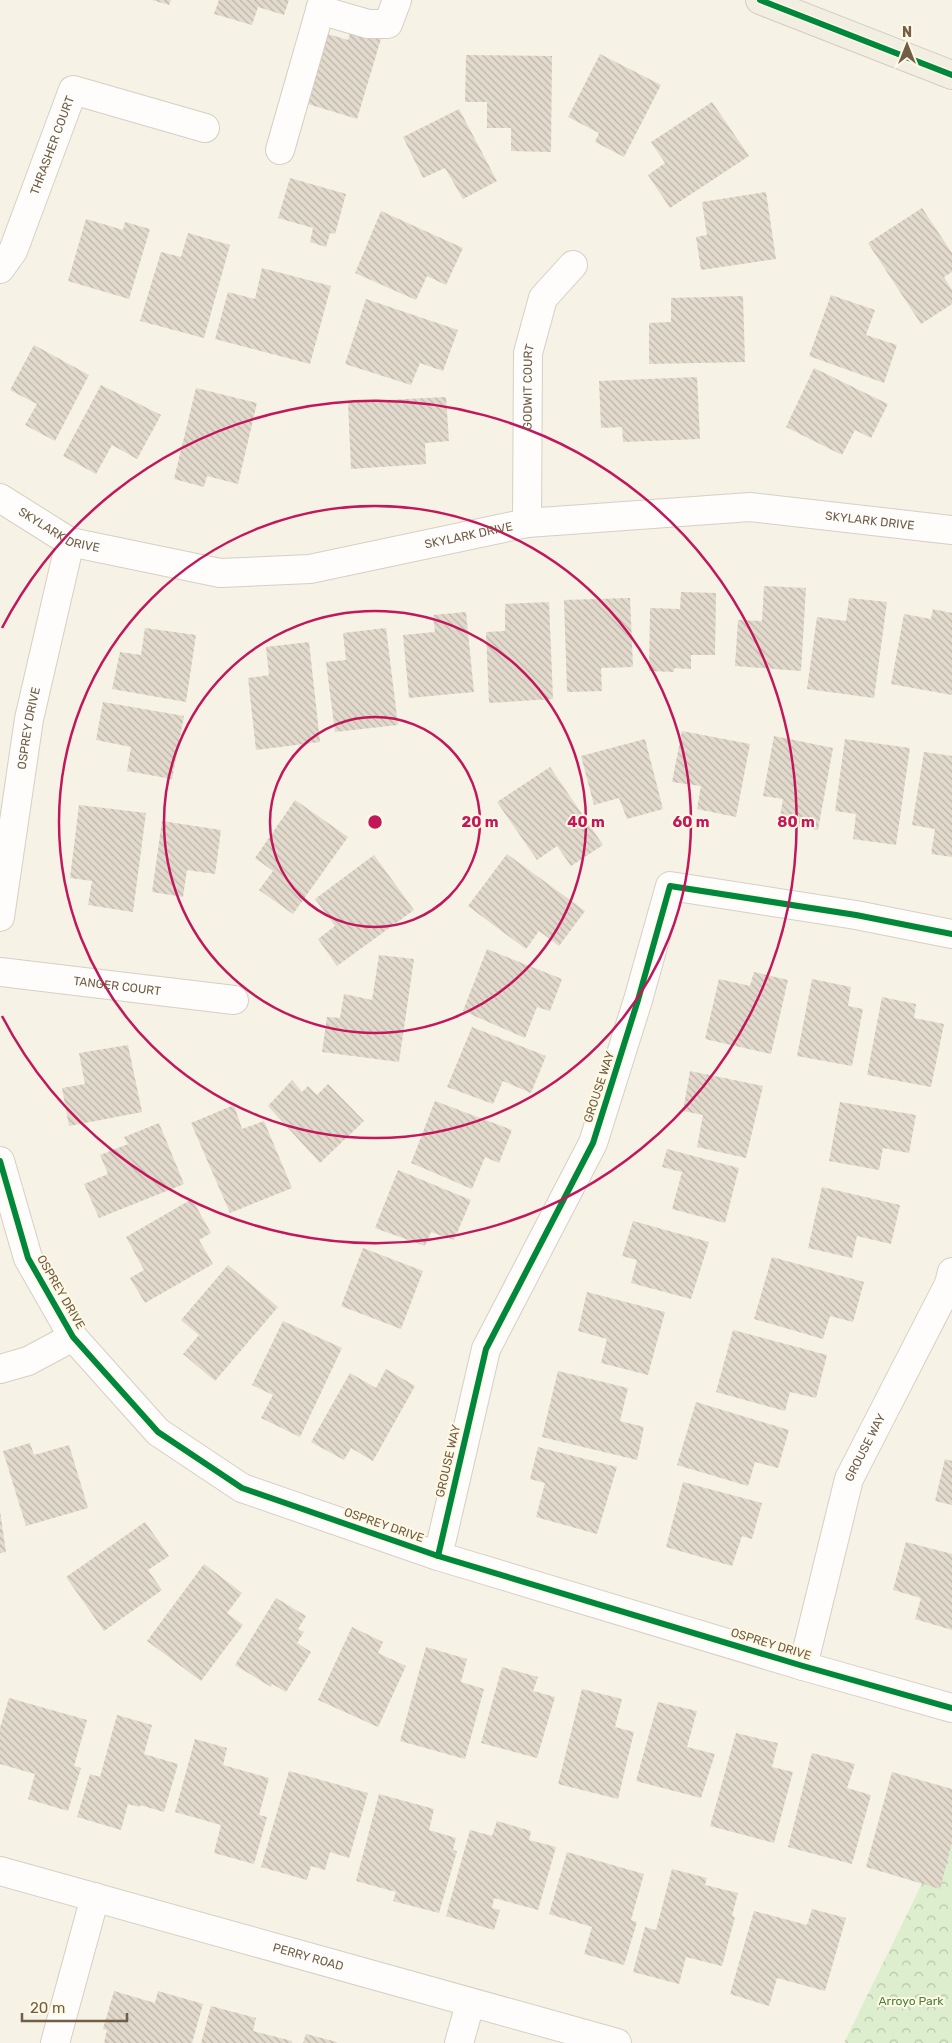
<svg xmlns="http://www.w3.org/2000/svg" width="952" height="2043" viewBox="0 0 952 2043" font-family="Rubik,sans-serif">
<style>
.forest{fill:url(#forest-crowns)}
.building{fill:url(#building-back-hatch)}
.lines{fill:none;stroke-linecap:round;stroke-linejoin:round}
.minor-casing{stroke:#d7cfc3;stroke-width:30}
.major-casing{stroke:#d5cdc3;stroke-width:30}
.minor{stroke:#fefdfb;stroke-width:28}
.major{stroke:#f2efe2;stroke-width:28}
.cycleway-casing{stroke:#fff9e4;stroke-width:9}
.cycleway{stroke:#00873e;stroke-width:6}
.ring{fill:none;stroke:#c2185b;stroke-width:2.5}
.labels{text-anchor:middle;stroke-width:4;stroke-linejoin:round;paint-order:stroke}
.street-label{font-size:12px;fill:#725d46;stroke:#fff9e4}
.park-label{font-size:12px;fill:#497f40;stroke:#fff9e4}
.centre{fill:#c2185b;stroke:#fff9e4;stroke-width:2.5}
.ring-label{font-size:15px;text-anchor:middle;font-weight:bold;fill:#c2185b;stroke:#fff9e4;stroke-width:4;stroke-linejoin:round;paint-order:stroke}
</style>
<defs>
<pattern id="forest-crowns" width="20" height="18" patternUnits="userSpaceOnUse" patternTransform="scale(1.25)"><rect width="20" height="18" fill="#ddeecf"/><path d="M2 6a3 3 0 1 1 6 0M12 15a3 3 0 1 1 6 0" fill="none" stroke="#b8c4aa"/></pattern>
<pattern id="building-back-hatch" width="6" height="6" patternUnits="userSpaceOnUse" patternTransform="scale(1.25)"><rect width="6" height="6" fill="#e2dacd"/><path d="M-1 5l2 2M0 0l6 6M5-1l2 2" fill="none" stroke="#bcb4a8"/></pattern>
</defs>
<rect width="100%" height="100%" fill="#f6f2e5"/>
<path class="forest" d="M952,1822V2043H844Z"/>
<g class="building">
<path d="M152,0H171L169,5Z"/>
<path d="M219,0H289L284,15L258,7L252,25L214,14Z"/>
<path d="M351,30L381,39L357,119L308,104L328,34L348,40Z"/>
<path d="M600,54L661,85L624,157L595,142L599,133L568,117Z"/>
<path d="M466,55L552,56L551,152L511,151V128H487V102H465Z"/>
<path d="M712,102L749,156L670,208L648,175L665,163L651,142Z"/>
<path d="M459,109L497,181L463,199L445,168L423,178L403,137Z"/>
<path d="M290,178L346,194L335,234L330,233L326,247L310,242L313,228L278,218Z"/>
<path d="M766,192L776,259L701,270L696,237L707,235L702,202Z"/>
<path d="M922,208L952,253V272L944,277L952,290V304L921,324L868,243Z"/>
<path d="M381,211L463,248L446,285L427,276L416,300L355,273Z"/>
<path d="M86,219L123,230L125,222L150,229L129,299L68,281Z"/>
<path d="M188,233L230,245L204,338L140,321L161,252L181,257Z"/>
<path d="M262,268L331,286L310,364L215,339L228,292L255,299Z"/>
<path d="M831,295L875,310L866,335L897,345L884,383L809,356Z"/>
<path d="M743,296L745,362L649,364V323L671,322V298Z"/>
<path d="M366,299L458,330L443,371L420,363L411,385L345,364Z"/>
<path d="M34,345L89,375L55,441L25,425L37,404L10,390Z"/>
<path d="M814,368L888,404L871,438L855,430L842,455L786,427Z"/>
<path d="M697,377L700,439L623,442L622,427L601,428L599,381Z"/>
<path d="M101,385L161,415L137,459L112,445L96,474L63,456Z"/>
<path d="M196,388L257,403L238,484L207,476L204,487L174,479Z"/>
<path d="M446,397L449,441L425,443L426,464L351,469L348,402Z"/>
<path d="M764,586L806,588L801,671L735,666L738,620L762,621Z"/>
<path d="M681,592L716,593L715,655H691V669L674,668V672L649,671L650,608L680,609Z"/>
<path d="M630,598L633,667L601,668L602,691L567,692L564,600Z"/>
<path d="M849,598L887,602L874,698L807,689L817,617L846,621Z"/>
<path d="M549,602L553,699L489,703L486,632L505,631V604Z"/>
<path d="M933,609L952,613V695L891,684L904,614L931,619Z"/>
<path d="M466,612L474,692L409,698L403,635L435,632L433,615Z"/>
<path d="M145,628L196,635L186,702L112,689L120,652L141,655Z"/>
<path d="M386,628L398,725L335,732L326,662L346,660L343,633Z"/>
<path d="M309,642L320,742L256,750L248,678L269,675L266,647Z"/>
<path d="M103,702L184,716L172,779L127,771L131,747L96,740Z"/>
<path d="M682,731L750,744L736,817L697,809L701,786L672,782Z"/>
<path d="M774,736L833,748L818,830L779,823L783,799L763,796Z"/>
<path d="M645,739L663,809L627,819L619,798L594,805L581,756Z"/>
<path d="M845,739L910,748L896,845L853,839L856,814L835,811Z"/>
<path d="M924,752L952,756V857L931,854L935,829L912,825Z"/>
<path d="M550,767L603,845L571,866L557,846L537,860L497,802Z"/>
<path d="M295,800L348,837L293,914L259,890L273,871L255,858Z"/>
<path d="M79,805L146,813L133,912L88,905L92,881L70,878Z"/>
<path d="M162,821L221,830L215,874L187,870L183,897L152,892Z"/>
<path d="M507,854L585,911L559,946L539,931L526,949L468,906Z"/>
<path d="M374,855L414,910L337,966L318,939L335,926L315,899Z"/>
<path d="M487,949L562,979L550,1011L537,1007L525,1038L463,1011Z"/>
<path d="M379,955L414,959L399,1062L322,1052L327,1017L340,1018L344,994L372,1000Z"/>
<path d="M754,972L788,980L771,1054L705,1039L719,979L750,986Z"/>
<path d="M812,979L851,987L848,1006L863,1009L852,1066L797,1056Z"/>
<path d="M882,997L916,1004L914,1018L944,1024L931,1087L867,1075Z"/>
<path d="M472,1027L546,1056L531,1093L503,1081L493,1104L447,1087Z"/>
<path d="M128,1045L142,1112L69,1126L62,1088L85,1084L79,1053Z"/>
<path d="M690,1071L763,1086L746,1158L697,1147L703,1115L683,1111Z"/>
<path d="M292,1080L302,1092L308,1086L317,1095L328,1084L364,1121L320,1163L268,1106Z"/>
<path d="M435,1101L512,1130L499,1163L485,1157L472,1189L411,1163Z"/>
<path d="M840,1102L916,1115L909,1153L883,1148L879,1170L829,1161Z"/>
<path d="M234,1105L242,1129L264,1121L292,1188L230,1213L191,1123Z"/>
<path d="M159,1123L184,1184L99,1218L84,1184L108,1174L100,1155L128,1144L124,1137Z"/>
<path d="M667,1149L739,1168L725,1223L672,1209L682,1172L662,1167Z"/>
<path d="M398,1170L471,1200L454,1240L431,1232L425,1246L375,1228Z"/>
<path d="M822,1187L900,1205L891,1244L857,1236L852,1258L808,1248Z"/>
<path d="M192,1199L211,1233L199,1240L213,1264L145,1303L130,1278L144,1270L126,1237Z"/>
<path d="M633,1221L709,1242L691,1299L631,1283L637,1260L622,1256Z"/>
<path d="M363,1248L423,1271L401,1329L341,1306Z"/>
<path d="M772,1257L864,1282L853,1322L830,1316L823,1339L754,1319Z"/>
<path d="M228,1265L278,1307L215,1381L183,1354L199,1335L181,1320Z"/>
<path d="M587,1292L665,1312L648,1375L601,1363L607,1339L578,1331Z"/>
<path d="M283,1321L342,1348L300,1437L261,1418L273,1395L252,1385Z"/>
<path d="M733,1330L827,1355L816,1398L790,1392L785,1411L716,1392Z"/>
<path d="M386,1369L415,1386L373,1461L351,1448L344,1460L311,1442L350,1373L376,1388Z"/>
<path d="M558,1371L628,1388L620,1421L644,1427L637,1460L542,1437Z"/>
<path d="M696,1402L789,1430L778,1468L755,1462L748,1486L677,1465Z"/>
<path d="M30,1443L34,1455L69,1445L88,1508L26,1526L3,1451Z"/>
<path d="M538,1447L617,1467L597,1534L536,1517L545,1483L530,1479Z"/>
<path d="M945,1459L952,1461V1505L935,1501Z"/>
<path d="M683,1482L762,1503L752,1539L742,1536L732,1566L666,1547Z"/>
<path d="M0,1511L6,1552L0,1553Z"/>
<path d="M145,1522L169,1556L148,1570L162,1590L104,1631L66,1577Z"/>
<path d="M906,1542L952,1554V1630L915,1619L921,1598L893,1590Z"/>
<path d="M204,1564L242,1593L227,1613L243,1625L201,1681L147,1641Z"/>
<path d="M276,1598L306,1616L298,1629L304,1632L297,1643L311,1652L286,1692L272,1684L271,1687L235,1665Z"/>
<path d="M352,1627L383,1642L378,1653L406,1666L378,1727L318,1700Z"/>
<path d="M426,1647L467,1659L461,1682L484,1689L465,1759L400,1741Z"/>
<path d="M502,1667L538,1677L533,1691L555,1697L537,1758L481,1743Z"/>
<path d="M582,1689L622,1699L615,1727L634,1732L618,1799L558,1784Z"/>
<path d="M9,1698L87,1720L74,1766L81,1768L68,1811L28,1799L35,1774L0,1764V1728Z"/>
<path d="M658,1702L697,1711L687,1747L715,1754L701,1798L636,1781Z"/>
<path d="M117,1715L152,1725L144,1754L178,1764L164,1812L140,1805V1807L128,1804L121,1830L77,1817L90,1774L100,1777Z"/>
<path d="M736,1733L778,1743L772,1767L793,1772L774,1843L710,1826Z"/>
<path d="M195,1739L227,1748L223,1765L269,1778L259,1815L267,1817L254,1864L214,1853L221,1825L175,1812Z"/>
<path d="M812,1753L855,1764L847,1788L871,1795L852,1864L788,1847Z"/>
<path d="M289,1771L368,1793L349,1858L330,1852L325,1870L311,1866L307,1880L261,1867Z"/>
<path d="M892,1772L952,1789V1842L940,1889L866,1867Z"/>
<path d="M379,1794L434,1809L429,1830L456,1838L453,1850L457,1851L439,1913L393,1901L396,1892L356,1881Z"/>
<path d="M497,1821L531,1831L529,1840L556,1847L538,1910L494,1898L492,1908L500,1910L494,1930L446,1916L470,1830L492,1836Z"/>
<path d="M567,1852L644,1874L631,1920L637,1922L624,1965L584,1954L592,1927L549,1914Z"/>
<path d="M672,1869L707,1878L705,1885L738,1893L732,1916L735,1917L722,1966L686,1957L679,1984L633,1972L645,1927L656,1930Z"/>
<path d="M812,1909L846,1918L825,1991L777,1978L769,2006L730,1994L754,1911L807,1925Z"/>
<path d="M114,1991L155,2003L158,1991L203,2004L192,2043H104L107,2030L103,2029Z"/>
<path d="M211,2006L256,2018L253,2031L292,2041V2043H201Z"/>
<path d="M306,2034L337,2042V2043H303Z"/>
</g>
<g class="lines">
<defs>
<g id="minor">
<path d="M320,10L368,24H388L397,0"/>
<path d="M280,150L323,0"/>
<path id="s1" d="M0,269L13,251L73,90L205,128"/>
<path id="s2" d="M0,498L70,542L220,573L310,569L527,523L750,507L952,530"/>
<path id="s3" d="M527,523L528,353L543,298L573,265"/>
<path id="s4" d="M0,917L29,719L70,542"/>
<path id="s5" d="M0,972L234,1000"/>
<path d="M0,1161L28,1258L73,1337L158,1432L242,1488L438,1556L803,1666L952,1708"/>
<path d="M0,1369L28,1361L73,1337"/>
<path d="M438,1556L486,1349L593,1143L638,1000L670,886L856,915L952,934"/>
<path id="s6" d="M803,1666L849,1479L949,1284L952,1272"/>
<path id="s7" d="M0,1871L617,2043"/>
<path d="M55,2043L95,1897"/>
<path d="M459,2043L470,2004"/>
</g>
<path id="major" d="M760,0L952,75"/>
</defs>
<use href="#minor" class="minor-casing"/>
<use href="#major" class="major-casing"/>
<use href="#minor" class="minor"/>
<use href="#major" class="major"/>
<defs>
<g id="cycleway">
<path d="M760,0L952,75"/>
<path d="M0,1161L28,1258L73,1337L158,1432L242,1488L438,1556L803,1666L952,1708"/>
<path d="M438,1556L486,1349L593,1143L638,1000L670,886L856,915L952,934"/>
</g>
</defs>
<use href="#cycleway" class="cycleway-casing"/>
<use href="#cycleway" class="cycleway"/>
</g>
<g class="ring">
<circle cx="375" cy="822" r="105"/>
<circle cx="375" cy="822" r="211"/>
<circle cx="375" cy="822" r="316"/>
<path d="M2 628A421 421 0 1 1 2 1016"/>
</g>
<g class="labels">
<g class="street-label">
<text dy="4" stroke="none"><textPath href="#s1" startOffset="135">THRASHER COURT</textPath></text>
<text dy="4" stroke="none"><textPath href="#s3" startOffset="136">GODWIT COURT</textPath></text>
<text dy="4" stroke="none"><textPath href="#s2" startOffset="892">SKYLARK DRIVE</textPath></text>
<text dy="4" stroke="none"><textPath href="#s2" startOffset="68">SKYLARK DRIVE</textPath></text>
<text dy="4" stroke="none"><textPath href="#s2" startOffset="488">SKYLARK DRIVE</textPath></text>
<text dy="4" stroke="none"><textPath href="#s4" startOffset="191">OSPREY DRIVE</textPath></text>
<text dy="4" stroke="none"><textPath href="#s5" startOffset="118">TANGER COURT</textPath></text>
<text transform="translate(599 1087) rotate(-72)" y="4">GROUSE WAY</text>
<text transform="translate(61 1292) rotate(60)" y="4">OSPREY DRIVE</text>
<text dy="4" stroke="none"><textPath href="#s6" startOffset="228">GROUSE WAY</textPath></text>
<text transform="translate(448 1461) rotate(-77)" y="4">GROUSE WAY</text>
<text transform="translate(384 1525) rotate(19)" y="4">OSPREY DRIVE</text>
<text transform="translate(771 1644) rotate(17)" y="4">OSPREY DRIVE</text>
<text dy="4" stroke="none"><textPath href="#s7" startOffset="320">PERRY ROAD</textPath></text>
</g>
<g class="park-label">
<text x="911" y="2005">Arroyo Park</text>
</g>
</g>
<circle cx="375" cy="822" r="8" class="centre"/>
<g class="ring-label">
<text x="480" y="827">20 m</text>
<text x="586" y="827">40 m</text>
<text x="691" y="827">60 m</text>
<text x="796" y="827">80 m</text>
</g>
<g transform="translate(907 45)" stroke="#fff9e4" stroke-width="4" paint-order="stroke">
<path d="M0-4L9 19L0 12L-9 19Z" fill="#725d46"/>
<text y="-8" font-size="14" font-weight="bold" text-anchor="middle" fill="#725d46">N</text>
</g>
<path d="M22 2013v8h105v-8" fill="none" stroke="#725d46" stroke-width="2.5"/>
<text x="30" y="2013" font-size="15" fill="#725d46" stroke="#fff9e4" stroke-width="4" paint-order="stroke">20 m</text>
</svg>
